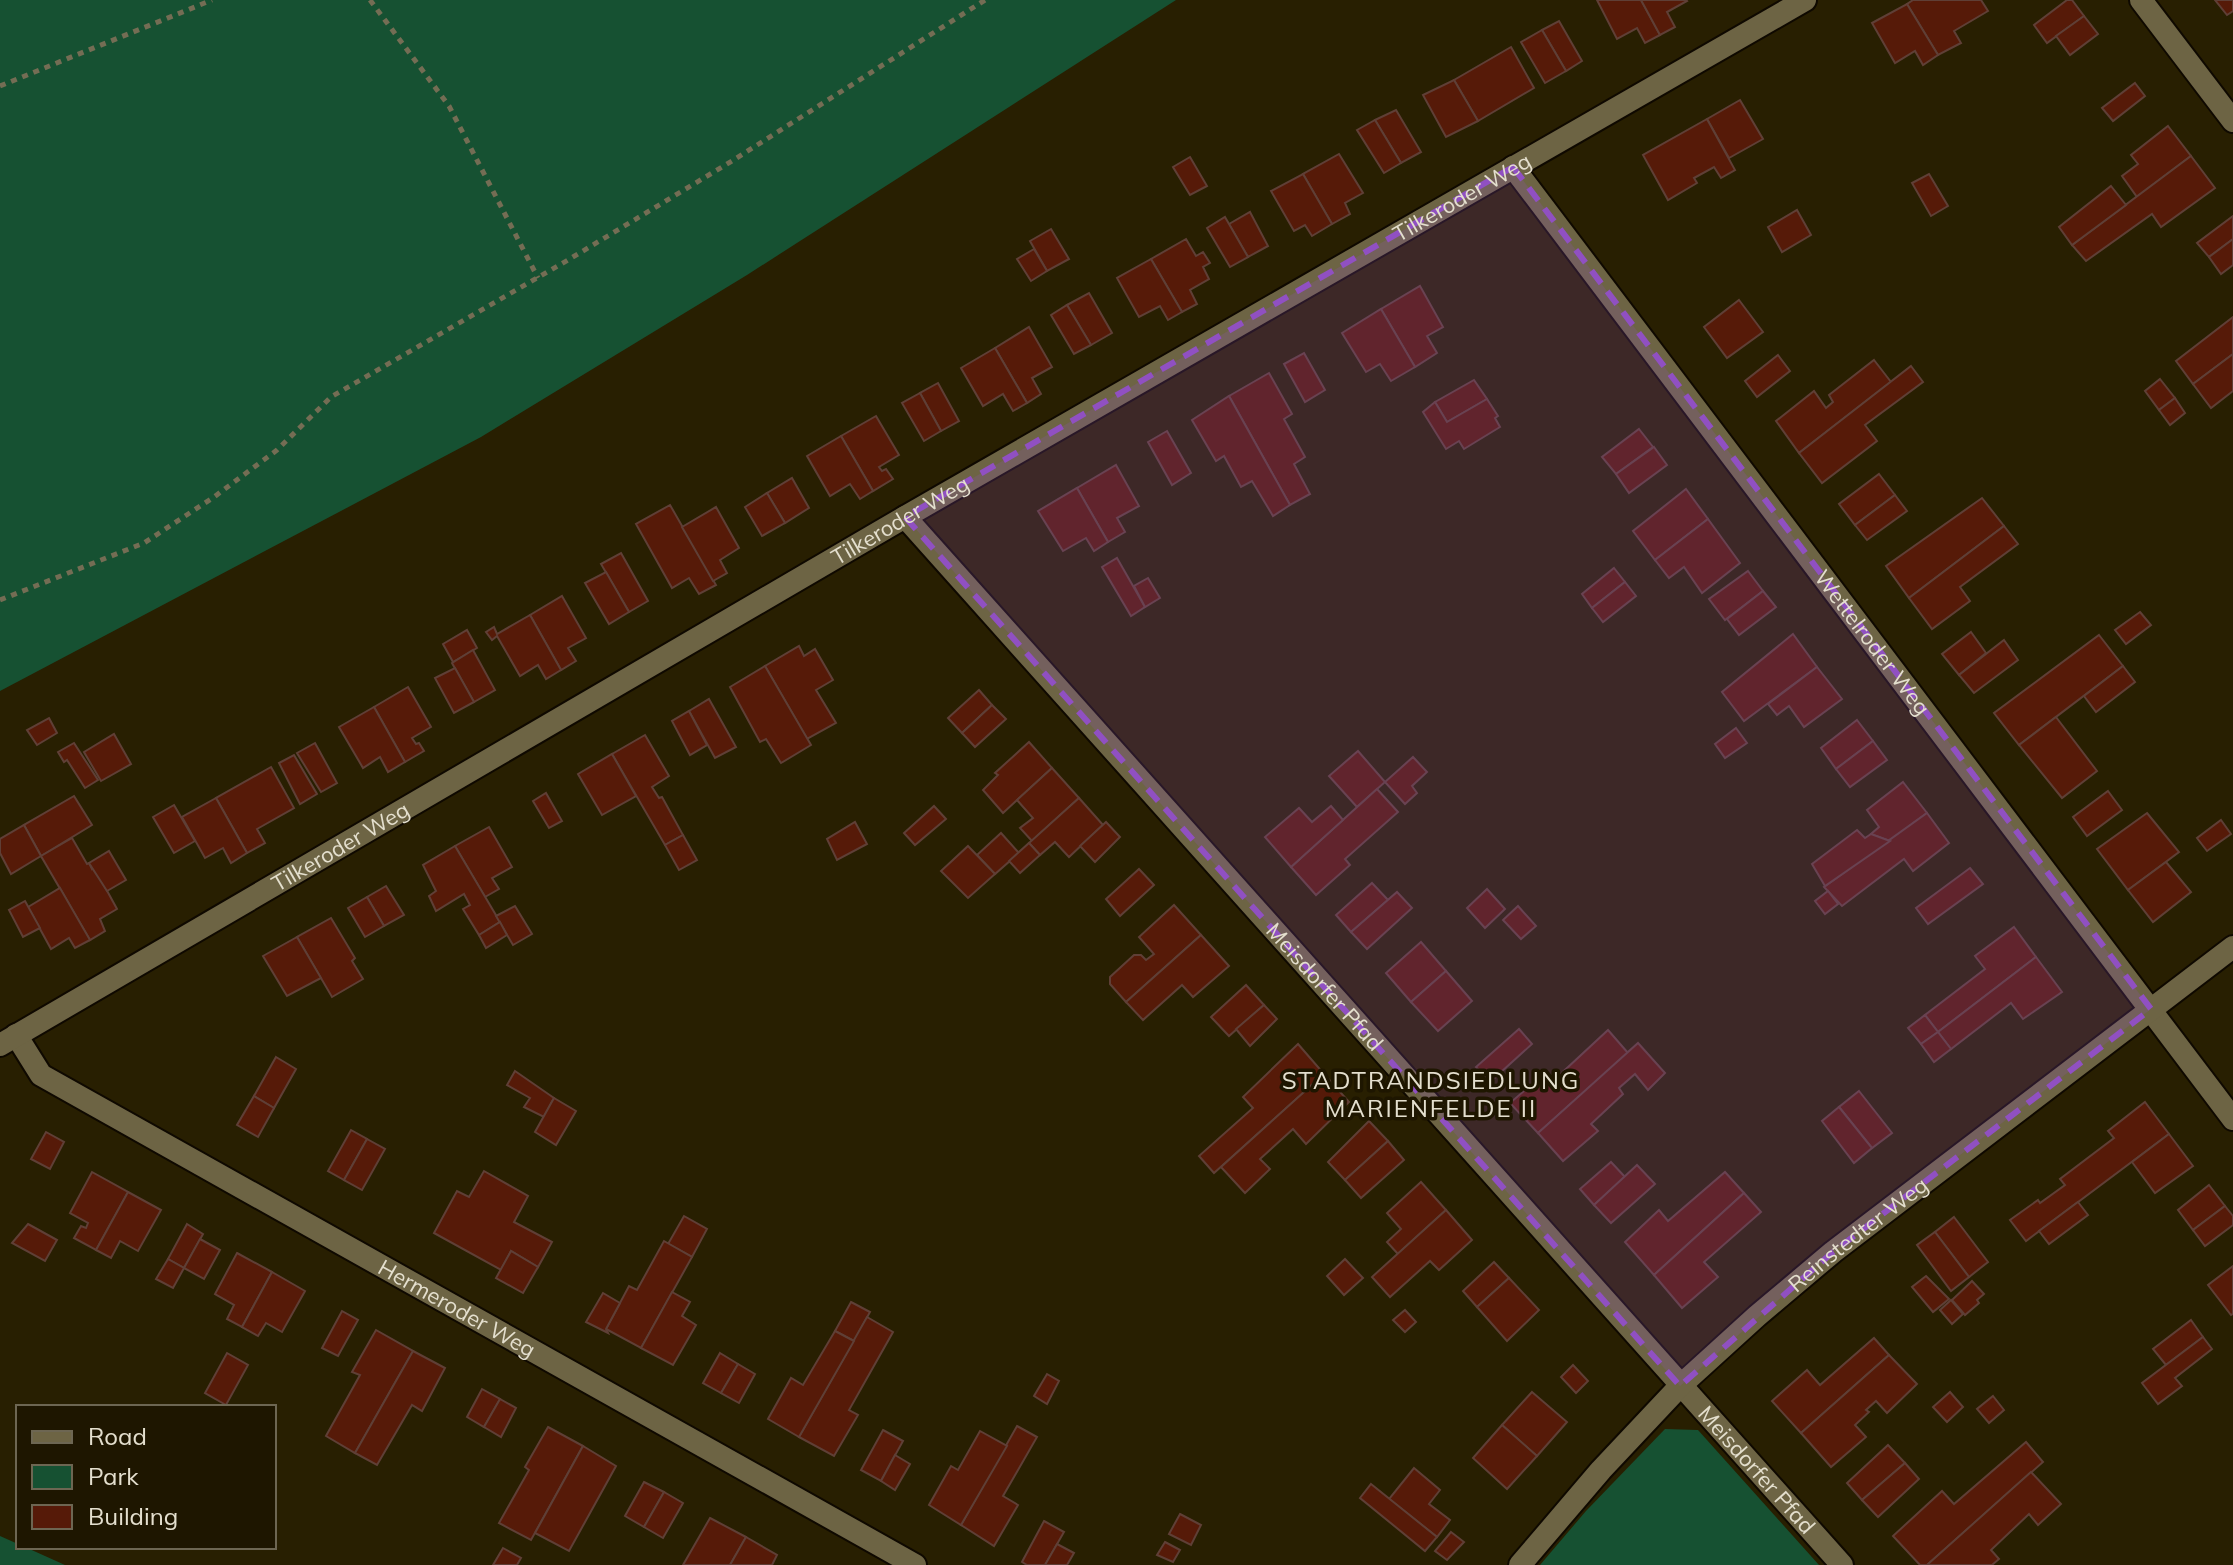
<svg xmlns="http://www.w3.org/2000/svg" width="2233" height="1565" viewBox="0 0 2233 1565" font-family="Mulish,sans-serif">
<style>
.green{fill:#165132}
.building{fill:#561a08;stroke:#5f3f36;stroke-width:2}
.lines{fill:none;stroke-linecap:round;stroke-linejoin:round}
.minor-casing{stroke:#0f0900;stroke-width:26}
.path{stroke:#746d54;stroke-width:5;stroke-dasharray:6 6;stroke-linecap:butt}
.minor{stroke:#6d6444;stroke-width:22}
.marked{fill:#9050c2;fill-opacity:0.2;stroke:#9050c2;stroke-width:6;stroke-dasharray:16 10;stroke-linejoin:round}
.labels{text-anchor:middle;stroke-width:7;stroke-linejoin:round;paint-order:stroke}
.street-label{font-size:22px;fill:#e4dfce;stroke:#1e1600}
.neighbourhood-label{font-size:24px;letter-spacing:2px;fill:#e4dfce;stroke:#1e1600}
</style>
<rect width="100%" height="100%" fill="#281f01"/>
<g class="green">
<path d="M0,0H1176L747,275L481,437L0,691Z"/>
<path d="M1665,1429L1698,1430L1819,1565H1540L1586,1511Z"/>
<path d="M0,1536L18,1544V1547H25L65,1565H0Z"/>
</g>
<g class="building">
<path d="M1597,0H1641L1660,35L1645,43L1637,28L1617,39Z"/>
<path d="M1641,0H1686L1687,1L1667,12L1675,27L1660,35Z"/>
<path d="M1913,0H1981L1988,11L1954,31L1961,43L1938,55L1907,4Z"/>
<path d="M2067,0H2072L2084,16L2047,43L2034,25Z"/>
<path d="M2215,0H2233V11L2227,15Z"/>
<path d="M1907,4L1938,55L1923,65L1915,51L1895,63L1872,23Z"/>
<path d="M2084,16L2098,34L2070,55L2056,36Z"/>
<path d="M1559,21L1582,61L1566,71L1542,30Z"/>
<path d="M1542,30L1566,71L1545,83L1521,42Z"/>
<path d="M1511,47L1534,88L1478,121L1454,80Z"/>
<path d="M1454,80L1478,121L1446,137L1423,95Z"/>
<path d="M2135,83L2145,96L2113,121L2102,108Z"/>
<path d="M1740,100L1763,139L1729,158L1707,119Z"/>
<path d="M1396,110L1421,152L1401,163L1375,120Z"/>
<path d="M1707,119L1735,170L1721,178L1714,167L1694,178L1697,183L1668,200L1643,155Z"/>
<path d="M1375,120L1401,163L1384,173L1357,130Z"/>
<path d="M2168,126L2191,156L2137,197L2122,176L2138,164L2131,155Z"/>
<path d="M1339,154L1363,193L1345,203L1350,214L1332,224L1303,174Z"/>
<path d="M2191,156L2215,188L2161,227L2152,214L2086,261L2072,245Z"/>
<path d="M1190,157L1207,186L1190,195L1173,167Z"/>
<path d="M1303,174L1332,224L1312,236L1305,225L1294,231L1271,191Z"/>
<path d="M1929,174L1948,206L1931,216L1912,183Z"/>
<path d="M2111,186L2126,205L2072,245L2059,227Z"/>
<path d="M1797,210L1811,235L1782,252L1768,227Z"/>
<path d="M1250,212L1268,246L1248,257L1229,224Z"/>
<path d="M2233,216V239L2209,257L2197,243Z"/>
<path d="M1225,217L1248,257L1230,267L1207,228Z"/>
<path d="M1051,229L1069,259L1047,271L1030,241Z"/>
<path d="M1186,239L1196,256L1203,252L1210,263L1203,267L1209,279L1190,290L1197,304L1182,312L1151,259Z"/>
<path d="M2233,239V265L2221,274L2209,257Z"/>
<path d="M1034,249L1047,271L1031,281L1017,259Z"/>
<path d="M1151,259L1182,312L1168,320L1160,306L1139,317L1117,278Z"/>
<path d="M1420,286L1443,327L1427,336L1437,353L1415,367L1381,309Z"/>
<path d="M1089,293L1112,333L1091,345L1067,305Z"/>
<path d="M1739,300L1763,332L1727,358L1704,327Z"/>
<path d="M1067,305L1091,345L1074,354L1051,315Z"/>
<path d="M1381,309L1415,367L1391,381L1380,364L1366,372L1342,333Z"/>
<path d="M2233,317V354L2193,384L2176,361Z"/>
<path d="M1029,327L1052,367L1032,378L1041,394L1027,403L995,348Z"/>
<path d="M995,348L1027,403L1013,411L1003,394L983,406L961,368Z"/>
<path d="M1304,353L1325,390L1305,402L1284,364Z"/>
<path d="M2233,354V391L2211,408L2193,384Z"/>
<path d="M1778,355L1790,371L1757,397L1745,381Z"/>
<path d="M1874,360L1891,382L1799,453L1776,421L1814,391L1826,408L1833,402L1829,395Z"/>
<path d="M1911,366L1923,382L1865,425L1877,441L1822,483L1799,453Z"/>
<path d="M1269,373L1292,414L1284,419L1305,457L1294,464L1310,494L1290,505L1229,396Z"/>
<path d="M2160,379L2175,398L2159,410L2145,391Z"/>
<path d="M1474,380L1487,399L1447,422L1435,402Z"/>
<path d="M938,383L959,421L941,431L920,393Z"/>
<path d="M920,393L941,431L924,441L902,403Z"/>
<path d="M1229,396L1290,505L1273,516L1252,481L1241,487L1224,456L1216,461L1192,420Z"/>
<path d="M2175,398L2185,413L2170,425L2159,410Z"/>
<path d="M1487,399L1498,416L1495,418L1500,427L1464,449L1459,441L1446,449L1423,412L1435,402L1447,422Z"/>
<path d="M876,416L899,455L879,467L882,471L886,469L893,479L873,491L841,436Z"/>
<path d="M1639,429L1653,447L1616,474L1602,457Z"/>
<path d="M1167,431L1191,473L1172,485L1148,442Z"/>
<path d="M841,436L873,491L860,499L850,484L830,496L807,456Z"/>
<path d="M1654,447L1667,465L1629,493L1616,474Z"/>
<path d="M1116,465L1139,506L1117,518L1125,532L1108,542L1077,488Z"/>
<path d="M1879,474L1895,495L1855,525L1839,504Z"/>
<path d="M792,478L809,508L785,523L767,493Z"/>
<path d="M1077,488L1108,542L1094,551L1086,538L1063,551L1038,511Z"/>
<path d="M1686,489L1708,519L1655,560L1633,531Z"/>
<path d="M767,493L785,523L762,536L745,507Z"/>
<path d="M1895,495L1907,511L1867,540L1855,525Z"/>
<path d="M1982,498L2004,526L1909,598L1886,566Z"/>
<path d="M670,505L716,585L699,594L689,578L672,588L636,524Z"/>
<path d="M716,507L739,548L720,560L727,573L713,581L682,527Z"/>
<path d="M1708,519L1740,563L1702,593L1684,567L1669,578L1655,560Z"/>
<path d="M2004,526L2018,544L1960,587L1970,601L1932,629L1909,598Z"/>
<path d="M621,553L648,601L629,612L601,564Z"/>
<path d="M1117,558L1145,607L1131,616L1102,567Z"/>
<path d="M1614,568L1625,582L1592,608L1582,594Z"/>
<path d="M1748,571L1763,591L1725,620L1709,599Z"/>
<path d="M606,572L629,612L609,624L585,583Z"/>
<path d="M1148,578L1160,598L1145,607L1134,586Z"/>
<path d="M1625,582L1636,596L1603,622L1592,608Z"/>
<path d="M1763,591L1776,607L1739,635L1727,619Z"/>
<path d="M562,596L586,638L568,648L576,661L561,670L530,615Z"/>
<path d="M2140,612L2151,625L2126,644L2115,630Z"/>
<path d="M530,615L561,670L546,679L538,665L520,676L497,636L492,640L486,632L494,627L497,634Z"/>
<path d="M467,630L477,648L453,662L443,644Z"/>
<path d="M1971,632L1986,653L1959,675L1942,654Z"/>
<path d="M1793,634L1817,667L1744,721L1722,692Z"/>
<path d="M2099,635L2123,666L2019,745L1994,713Z"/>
<path d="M2004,640L2018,660L1974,693L1959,675Z"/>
<path d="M799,646L804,656L815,649L833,680L816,690L836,723L807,739L765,666Z"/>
<path d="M473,650L495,690L474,702L452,663Z"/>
<path d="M765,666L811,745L781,763L766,739L760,742L730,687Z"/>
<path d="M2123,666L2135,682L2096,712L2084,696Z"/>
<path d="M1817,667L1842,699L1804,727L1789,706L1777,715L1768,704Z"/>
<path d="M455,668L474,702L454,713L435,678Z"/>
<path d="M408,687L431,727L412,738L416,744L419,743L424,751L405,762L374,707Z"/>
<path d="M979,690L992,705L962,733L948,718Z"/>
<path d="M709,699L736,747L715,758L689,711Z"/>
<path d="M992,705L1006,719L975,747L962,733Z"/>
<path d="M374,707L405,762L388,772L380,757L363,768L339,727Z"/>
<path d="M689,711L707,745L690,755L672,721Z"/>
<path d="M2056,717L2097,771L2062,798L2019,745Z"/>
<path d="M49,718L57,733L37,745L27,730Z"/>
<path d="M1857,720L1873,741L1836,769L1821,748Z"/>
<path d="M1736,728L1747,743L1725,758L1715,744Z"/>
<path d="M114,734L131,764L101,781L84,752Z"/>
<path d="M645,735L669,776L652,787L659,798L662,797L683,835L665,845L612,754Z"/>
<path d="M1873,741L1887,760L1850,787L1836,769Z"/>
<path d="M1029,742L1052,768L1003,813L983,790L998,775L995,773Z"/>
<path d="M74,743L98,780L85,788L67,760L64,762L58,752Z"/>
<path d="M315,743L337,783L321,792L297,753Z"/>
<path d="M1358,751L1385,782L1357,807L1329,776Z"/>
<path d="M612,754L636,796L602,815L578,774Z"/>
<path d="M294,755L317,794L300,804L279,763Z"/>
<path d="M1413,757L1427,772L1412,786L1417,793L1405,804L1385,782Z"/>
<path d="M271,767L294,808L257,829L265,843L247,853L216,798Z"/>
<path d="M1052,768L1079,798L1032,841L1020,828L1033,818L1017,800Z"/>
<path d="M1903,782L1927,813L1890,841L1871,834L1879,827L1867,810Z"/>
<path d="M1377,789L1398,812L1345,859L1350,865L1316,895L1291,867Z"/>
<path d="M2108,791L2122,810L2087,836L2073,817Z"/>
<path d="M546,793L562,821L549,828L533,801Z"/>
<path d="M74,796L92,825L41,856L24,825Z"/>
<path d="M216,798L247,853L231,863L223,848L205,858L182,817Z"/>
<path d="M1079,798L1103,825L1069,857L1055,842L1040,855L1029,843Z"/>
<path d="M174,805L195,841L174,853L153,817Z"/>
<path d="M934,806L946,819L915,845L904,833Z"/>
<path d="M1331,806L1343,820L1291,867L1265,837L1299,808L1312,822Z"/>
<path d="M1927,813L1949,843L1913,871L1904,859L1842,906L1824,887Z"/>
<path d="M2147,813L2179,852L2128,890L2097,849Z"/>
<path d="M2221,820L2231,834L2207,851L2197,838Z"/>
<path d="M855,822L867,844L837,860L827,839Z"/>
<path d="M1106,822L1120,837L1095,862L1080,846Z"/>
<path d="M24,825L41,856L11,874L0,853V839Z"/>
<path d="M489,827L512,867L492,878L499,889L485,897L455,846Z"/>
<path d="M1857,830L1865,838L1871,834L1890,841L1825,886L1812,864Z"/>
<path d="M1001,833L1019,853L995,874L977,855Z"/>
<path d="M683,835L697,860L679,870L665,845Z"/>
<path d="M72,838L87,864L89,863L92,869L94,867L117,909L100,919L105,931L90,940L41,856Z"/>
<path d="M1029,843L1040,855L1020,873L1009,861Z"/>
<path d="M455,846L500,922L479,935L463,909L470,905L464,894L436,911L429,896L436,891L423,865Z"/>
<path d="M968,846L995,874L968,898L941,871Z"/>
<path d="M109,851L126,880L107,891L89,863Z"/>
<path d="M2166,862L2191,892L2153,922L2128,890Z"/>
<path d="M1970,868L1983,884L1928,924L1916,908Z"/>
<path d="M1139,869L1154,885L1120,916L1106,899Z"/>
<path d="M1372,883L1388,900L1351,932L1336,915Z"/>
<path d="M386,886L404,915L384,926L367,897Z"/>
<path d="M60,888L90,940L75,948L69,938L51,949L28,907Z"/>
<path d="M1487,889L1505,909L1485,928L1467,908Z"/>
<path d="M1828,891L1838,904L1825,914L1815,901Z"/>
<path d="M1397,892L1412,908L1367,949L1351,932Z"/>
<path d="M367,897L384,926L365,937L348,908Z"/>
<path d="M25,901L40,928L23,937L9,910Z"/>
<path d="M1174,905L1201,935L1126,1002L1110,984V977L1134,955H1141L1146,960L1154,954L1139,937Z"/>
<path d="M515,906L532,934L513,945L496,916Z"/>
<path d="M1518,906L1536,926L1521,939L1503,920Z"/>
<path d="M331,918L355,958L352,961L363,979L332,997L297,937Z"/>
<path d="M500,922L507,935L486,948L479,935Z"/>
<path d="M2014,927L2036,957L1938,1032L1925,1015L1985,969L1975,956Z"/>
<path d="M1201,935L1229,966L1193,997L1182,985L1143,1020L1126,1002Z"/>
<path d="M297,937L321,978L287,996L263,956Z"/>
<path d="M1421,942L1446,971L1411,1002L1386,973Z"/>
<path d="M2036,957L2062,992L2023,1019L2011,1003L1951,1049L1938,1032Z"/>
<path d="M1446,971L1472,1001L1438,1031L1411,1002Z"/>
<path d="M1246,985L1264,1005L1229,1036L1211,1017Z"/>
<path d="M1264,1005L1277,1019L1250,1046L1236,1029Z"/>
<path d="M1925,1015L1938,1032L1921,1044L1908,1028Z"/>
<path d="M1519,1029L1532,1044L1490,1082L1476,1067Z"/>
<path d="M1608,1030L1628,1053L1538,1133L1510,1103L1545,1073L1553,1081Z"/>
<path d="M1938,1032L1951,1049L1934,1062L1921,1044Z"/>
<path d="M1638,1043L1665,1073L1648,1090L1635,1074L1619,1088L1623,1094L1591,1124L1598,1131L1563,1161L1538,1133Z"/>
<path d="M1298,1044L1324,1074L1214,1173L1199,1156L1253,1108L1243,1097Z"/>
<path d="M276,1057L296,1069L274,1108L254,1096Z"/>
<path d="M515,1071L554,1098L544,1117L524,1107L530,1098L507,1085Z"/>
<path d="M1324,1074L1349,1102L1306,1144L1293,1129L1260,1159L1270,1169L1245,1193L1221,1167Z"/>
<path d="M1859,1091L1892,1133L1872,1148L1839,1107Z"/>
<path d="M254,1096L274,1108L258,1137L237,1125Z"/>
<path d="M554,1098L576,1111L556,1145L535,1132Z"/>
<path d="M2145,1102L2169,1134L2026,1241L2010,1220L2038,1200L2040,1203L2065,1185L2060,1179L2114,1138L2108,1131Z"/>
<path d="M1839,1107L1872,1148L1854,1163L1822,1121Z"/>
<path d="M1369,1121L1388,1141L1345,1180L1328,1162Z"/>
<path d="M351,1130L367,1139L344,1180L328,1171Z"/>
<path d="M46,1132L64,1142L50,1169L31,1159Z"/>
<path d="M2169,1134L2193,1166L2155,1193L2132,1162Z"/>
<path d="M367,1139L385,1149L362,1190L344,1180Z"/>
<path d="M1388,1141L1404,1160L1361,1198L1345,1180Z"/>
<path d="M1611,1162L1625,1177L1594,1205L1580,1189Z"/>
<path d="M1637,1165L1655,1184L1611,1223L1594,1205Z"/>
<path d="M484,1171L528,1196L514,1222L552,1242L538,1267L511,1251L501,1270L434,1233L457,1191L469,1197Z"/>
<path d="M92,1172L128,1192L96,1250L74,1238L81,1226L86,1228L88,1223L70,1213Z"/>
<path d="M1725,1172L1744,1193L1654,1275L1625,1242L1659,1210L1668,1221Z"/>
<path d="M1421,1182L1446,1210L1398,1254L1387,1242L1401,1229L1387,1213Z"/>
<path d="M2209,1185L2225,1206L2193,1230L2178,1210Z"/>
<path d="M128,1192L161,1210L138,1251L120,1241L111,1258L96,1250Z"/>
<path d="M1744,1193L1761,1212L1704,1262L1718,1277L1682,1308L1654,1275Z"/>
<path d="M2078,1202L2088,1215L2049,1244L2039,1231Z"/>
<path d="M2225,1206L2233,1216V1225L2205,1246L2193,1230Z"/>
<path d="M1446,1210L1472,1240L1439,1270L1430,1261L1390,1297L1372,1277Z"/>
<path d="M684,1216L707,1229L692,1257L668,1244Z"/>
<path d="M1954,1217L1988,1262L1969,1277L1935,1232Z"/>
<path d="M28,1224L57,1240L45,1261L12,1243Z"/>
<path d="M187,1224L203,1234L184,1268L168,1259Z"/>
<path d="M1935,1232L1969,1277L1951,1291L1917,1245Z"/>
<path d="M200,1239L220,1250L204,1279L184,1268Z"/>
<path d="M664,1241L692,1257L641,1348L606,1329L629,1286L637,1290Z"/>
<path d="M511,1251L538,1267L523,1293L496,1278Z"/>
<path d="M237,1253L272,1272L242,1327L227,1319L234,1305L215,1294Z"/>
<path d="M168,1259L184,1268L173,1288L156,1279Z"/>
<path d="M1345,1259L1363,1278L1344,1295L1327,1276Z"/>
<path d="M1494,1262L1509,1278L1477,1307L1463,1291Z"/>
<path d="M2233,1266V1314L2231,1315L2208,1285Z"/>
<path d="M272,1272L305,1291L282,1332L266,1323L258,1336L242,1327Z"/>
<path d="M1926,1276L1949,1299L1933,1312L1912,1287Z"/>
<path d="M1509,1278L1539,1310L1507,1341L1477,1307Z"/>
<path d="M1972,1281L1984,1294L1977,1300L1979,1303L1965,1315L1952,1300Z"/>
<path d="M672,1292L690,1302L682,1316L696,1325L673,1365L641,1348Z"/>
<path d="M603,1293L620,1303L606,1329L608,1333L586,1322Z"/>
<path d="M1951,1300L1963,1314L1952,1324L1940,1310Z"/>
<path d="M851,1302L870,1312L854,1341L835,1331Z"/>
<path d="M1405,1310L1416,1322L1405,1332L1393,1320Z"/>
<path d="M342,1311L358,1320L338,1356L322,1348Z"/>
<path d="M867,1317L893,1332L849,1410L858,1415L834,1456L799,1437Z"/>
<path d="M2191,1320L2203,1337L2166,1365L2153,1349Z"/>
<path d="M376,1330L413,1351L355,1453L326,1436L360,1375L352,1372Z"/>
<path d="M835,1331L854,1341L799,1437L768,1419L791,1378L803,1385Z"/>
<path d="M2203,1337L2212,1349L2175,1378L2182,1386L2158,1404L2142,1383Z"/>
<path d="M1874,1338L1889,1355L1801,1433L1772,1401L1807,1370L1820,1385Z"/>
<path d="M413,1351L445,1368L422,1411L412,1405L377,1465L355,1453Z"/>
<path d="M227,1353L248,1365L226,1405L205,1393Z"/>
<path d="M720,1353L738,1364L721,1393L703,1383Z"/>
<path d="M1889,1355L1917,1384L1887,1413L1876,1401L1866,1410L1869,1412L1855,1425L1866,1437L1831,1467L1801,1433Z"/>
<path d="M738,1364L755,1374L739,1403L721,1393Z"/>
<path d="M1573,1365L1588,1381L1576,1393L1561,1377Z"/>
<path d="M1047,1374L1059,1381L1047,1404L1034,1396Z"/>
<path d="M482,1389L500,1399L484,1427L467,1417Z"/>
<path d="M1532,1392L1567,1422L1537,1456L1502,1425Z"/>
<path d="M1950,1392L1963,1407L1947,1422L1933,1407Z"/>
<path d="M1993,1396L2004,1410L1989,1423L1977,1409Z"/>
<path d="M500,1399L516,1408L501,1437L484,1427Z"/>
<path d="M1502,1425L1537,1456L1507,1489L1473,1458Z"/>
<path d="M1017,1426L1037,1437L1003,1496L1018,1505L994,1546L961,1525Z"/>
<path d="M548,1427L583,1446L531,1540L499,1523L529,1470L525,1467Z"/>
<path d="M883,1430L903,1441L881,1481L861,1470Z"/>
<path d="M980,1431L1007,1446L961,1525L929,1505L951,1466L958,1470Z"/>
<path d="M2026,1442L2043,1462L1927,1565H1920L1893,1536L1942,1491L1954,1504Z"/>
<path d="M1888,1445L1905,1463L1862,1500L1847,1483Z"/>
<path d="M583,1446L616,1466L569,1551L535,1533Z"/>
<path d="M895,1455L910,1464L895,1490L881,1481Z"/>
<path d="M1905,1463L1919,1479L1878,1517L1862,1500Z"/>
<path d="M1414,1468L1440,1490L1429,1504L1450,1520L1437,1537L1389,1499Z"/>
<path d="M2031,1472L2061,1504L2038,1525L2029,1514L1991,1550L1999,1559L1992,1565H1927Z"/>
<path d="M644,1482L664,1492L644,1527L625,1516Z"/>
<path d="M1371,1484L1437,1537L1425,1551L1360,1498Z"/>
<path d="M664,1492L683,1503L663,1538L644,1527Z"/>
<path d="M1180,1514L1201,1525L1191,1545L1169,1534Z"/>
<path d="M710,1518L746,1537L730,1565H683Z"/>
<path d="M1044,1521L1064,1532L1045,1565H1027L1022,1562Z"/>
<path d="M1451,1532L1464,1542L1447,1560L1435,1551Z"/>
<path d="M746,1537L777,1555L772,1565H730Z"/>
<path d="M1165,1542L1180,1550L1173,1562L1157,1555Z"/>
<path d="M1057,1544L1074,1553L1067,1565H1045Z"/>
<path d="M503,1548L521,1558L517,1565H493Z"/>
</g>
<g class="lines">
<defs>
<g id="minor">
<path d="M2141,0L2233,121"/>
<path id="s1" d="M1513,167L2233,1119"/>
<path id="s2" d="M905,517L1842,1565"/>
<path id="s3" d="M16,1035L41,1075L915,1565"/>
<path id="s4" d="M0,1045L905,517L1805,0"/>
<path id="s5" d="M1520,1565L1601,1470L1680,1386L1757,1316L1833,1252L2233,947"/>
</g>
</defs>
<use href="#minor" class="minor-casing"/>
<g class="path">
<path d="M370,0L449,106L538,278"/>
<path d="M0,86L212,0"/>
<path d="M0,600L144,543L214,497L277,450L331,397L568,260L732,161L985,0"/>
</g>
<use href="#minor" class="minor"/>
</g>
<path class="marked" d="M1513,167L2151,1009L1833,1252L1680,1386L905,517Z"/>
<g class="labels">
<g class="street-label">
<text dy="8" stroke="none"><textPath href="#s4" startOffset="1690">Tilkeroder Weg</textPath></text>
<text dy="8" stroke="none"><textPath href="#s4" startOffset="1042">Tilkeroder Weg</textPath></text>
<text dy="8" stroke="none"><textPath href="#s1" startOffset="596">Wettelroder Weg</textPath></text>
<text dy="8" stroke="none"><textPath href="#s4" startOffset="394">Tilkeroder Weg</textPath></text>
<text dy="8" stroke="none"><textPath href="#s2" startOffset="630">Meisdorfer Pfad</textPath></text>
<text dy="8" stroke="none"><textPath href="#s5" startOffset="474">Reinstedter Weg</textPath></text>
<text dy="8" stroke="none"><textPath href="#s3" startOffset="524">Hermeroder Weg</textPath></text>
<text dy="8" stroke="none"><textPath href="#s2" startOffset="1278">Meisdorfer Pfad</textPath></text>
</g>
<g class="neighbourhood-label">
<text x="1431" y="1089">STADTRANDSIEDLUNG<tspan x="1431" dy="28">MARIENFELDE II</tspan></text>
</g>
</g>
<rect x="16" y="1405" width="260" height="144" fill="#1e1600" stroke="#6d6652" stroke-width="2"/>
<rect x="32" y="1431" width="40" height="12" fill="#6d6444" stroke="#6d6652" stroke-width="2"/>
<text x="88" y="1445" font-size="24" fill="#e4dfce">Road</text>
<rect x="32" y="1465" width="40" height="24" fill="#165132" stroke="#6d6652" stroke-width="2"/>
<text x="88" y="1485" font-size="24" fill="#e4dfce">Park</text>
<rect x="32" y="1505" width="40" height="24" fill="#561a08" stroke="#6d6652" stroke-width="2"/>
<text x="88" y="1525" font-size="24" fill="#e4dfce">Building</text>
</svg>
